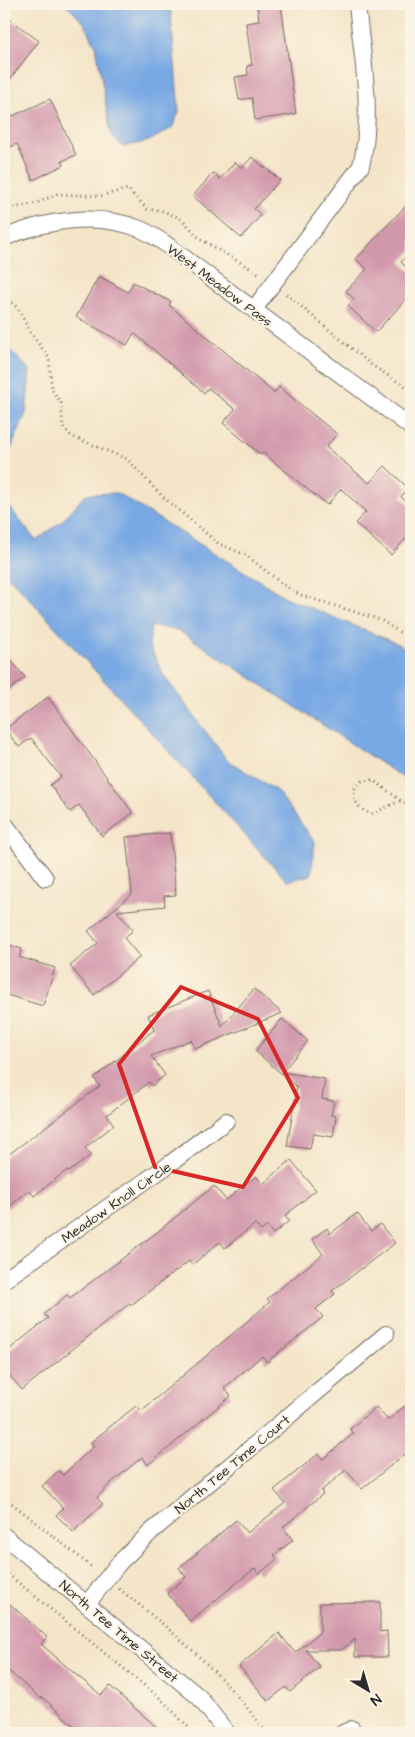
<svg xmlns="http://www.w3.org/2000/svg" width="415" height="1737" viewBox="0 0 415 1737" font-family="'Architects Daughter',sans-serif">
<style>
.water{fill:#79a9e4;stroke:#526a88}
.building{fill:#d197ab}
.lines{fill:none;stroke-linecap:round;stroke-linejoin:round}
.street-casing{stroke:#716c62;stroke-width:18}
.path{stroke:#716c62;stroke-width:3;stroke-dasharray:1 4;stroke-linecap:butt}
.street{stroke:#fff;stroke-width:16}
.marked{fill:none;stroke:#d62828;stroke-width:4;stroke-linejoin:round}
.labels{text-anchor:middle;stroke-width:4.5;stroke-linejoin:round;paint-order:stroke}
.street-label{font-size:14px;fill:#2b2b2b;stroke:#fcf5e5}
</style>
<rect width="100%" height="100%" fill="#fcf5e5"/>
<filter id="ink" filterUnits="userSpaceOnUse"><feTurbulence type="fractalNoise" baseFrequency=".02" numOctaves="2"/><feDisplacementMap in="SourceGraphic" scale="10" xChannelSelector="R" yChannelSelector="G"/><feConvolveMatrix kernelMatrix="1 2 1 2 8 2 1 2 1" color-interpolation-filters="sRGB"/></filter>
<filter id="wash" filterUnits="userSpaceOnUse"><feTurbulence type="fractalNoise" baseFrequency=".0096" numOctaves="4" result="noise"/><feDisplacementMap in="SourceGraphic" scale="20" xChannelSelector="R" yChannelSelector="G"/><feGaussianBlur stdDeviation="1.12" result="paint"/><feColorMatrix in="noise" values="0 0 0 0 0 0 0 0 0 0 0 0 0 0 0 0 0 1.4 0 .05"/><feComposite in="paint" operator="in"/></filter>
<g filter="url(#wash)">
<rect width="100%" height="100%" fill="#f4e5c9"/>
<g class="water">
<path d="M65,4H170L179,112L172,128L149,141L123,147L111,135L96,46L84,23Z"/>
<path d="M4,344L30,370L26,413L4,465Z"/>
<path d="M117,493L287,598L398,644L411,655V783L178,630L151,626L149,645L164,676L227,760L277,791L315,842L311,875L287,881L4,571V500L36,541L63,520L86,494Z"/>
</g>
<g id="blocks">
<g class="building">
<path d="M257,4H281L296,114L255,120L252,98L239,100L235,77L248,75L247,66L252,65L246,23L259,21Z"/>
<path d="M4,15L39,41L4,87Z"/>
<path d="M50,99L76,155L62,161L64,165L33,180L17,144L4,150V120Z"/>
<path d="M252,157L280,180L254,209L261,215L241,238L193,196L213,173L220,179L235,162L242,168Z"/>
<path d="M411,200V251L401,262L411,272V294L376,332L348,306L354,299L346,291L367,269L356,259Z"/>
<path d="M99,276L128,292L133,282L171,302L169,305L274,393L279,387L337,434L326,447L369,483L385,466L408,488L401,497L411,506V533L391,555L355,523L366,512L341,489L327,505L263,453L261,455L223,423L235,409L208,388L204,393L134,333L127,345L76,317Z"/>
<path d="M4,652L25,677L4,695Z"/>
<path d="M48,697L133,813L102,836L79,805L70,812L50,785L61,777L31,738L19,747L5,729Z"/>
<path d="M170,833L176,895L164,896L165,906L117,911L133,930L124,938L140,957L94,995L70,966L98,943L88,931L132,894L126,837Z"/>
<path d="M4,943L22,949L19,957L55,968L43,1006L4,994Z"/>
<path d="M254,989L282,1013L195,1049L191,1040L151,1056L165,1075L152,1086L149,1082L107,1115L114,1125L85,1148L91,1155L69,1172L67,1170L34,1196L29,1190L4,1211V1158L100,1086L94,1078L154,1030L148,1015L208,991L222,1026Z"/>
<path d="M282,1019L308,1041L282,1072L325,1079L322,1099L334,1101L331,1115L336,1116L333,1137L313,1134L310,1149L287,1146L297,1087L255,1051Z"/>
<path d="M291,1160L316,1190L285,1216L289,1221L273,1234L267,1226L261,1231L255,1224L225,1248L220,1242L192,1265L189,1261L131,1305L130,1303L22,1390L10,1376L4,1381V1354L48,1318L44,1314L67,1295L70,1298L156,1233L214,1186L226,1200L256,1176L263,1184Z"/>
<path d="M357,1213L371,1231L380,1224L395,1243L332,1291L335,1294L316,1309L323,1317L267,1362L262,1356L224,1388L231,1396L148,1465L142,1457L111,1483L97,1498L103,1504L73,1532L56,1515L63,1508L42,1486L58,1471L63,1475L94,1446L91,1442L137,1405L141,1411L270,1302L267,1299L323,1254L312,1239L327,1228L330,1234Z"/>
<path d="M411,1401V1449L362,1489L346,1470L321,1491L323,1494L283,1527L293,1540L274,1555L277,1559L259,1574L255,1568L190,1621L167,1593L186,1577L179,1568L236,1520L247,1533L285,1503L274,1490L318,1454L323,1459L354,1433L350,1429L376,1407L388,1420Z"/>
<path d="M4,1599L47,1637L41,1644L74,1673L101,1695L110,1686L163,1733H82L42,1697L41,1699L4,1667Z"/>
<path d="M380,1602V1632L387,1631L388,1657H355V1639L341,1650H306L320,1667L290,1692L286,1687L268,1701L239,1666L279,1633L295,1653L320,1632V1603Z"/>
</g>
</g>
</g>
<g filter="url(#ink)">
<use href="#blocks" fill-opacity="0" stroke="#716c62" stroke-width="1"/>
<g class="lines">
<defs>
<g id="street">
<path d="M4,238C45,220 97,212 140,229C148,232 156,238 163,242L411,427"/>
<path d="M254,309L361,166C374,113 362,57 357,4"/>
<path d="M4,823L45,878"/>
<path d="M4,1280L171,1163L226,1121"/>
<path d="M4,1536L199,1697L227,1733"/>
<path d="M87,1604L119,1563L152,1531L386,1334"/>
<path d="M343,1733L352,1729"/>
</g>
</defs>
<use href="#street" class="street-casing"/>
<g class="path">
<path d="M4,210L37,203L57,194L100,196L128,189L147,209L163,211L182,219L200,239L260,274"/>
<path d="M286,294L373,366L411,390"/>
<path d="M4,296L18,308L30,332L49,358L52,390L61,403L63,427L71,436L127,459L162,496L219,544L246,555L285,586L300,595L381,620L411,640"/>
<path d="M400,801L371,814C359,809 353,802 354,789L362,781L373,780L411,808"/>
<path d="M4,1497L93,1568"/>
<path d="M4,1571L161,1699L194,1733"/>
<path d="M119,1589C173,1631 227,1677 266,1733"/>
</g>
<use href="#street" class="street"/>
</g>
</g>
<path class="marked" d="M181,987L258,1019L298,1098L243,1187L155,1167L119,1064Z"/>
<g class="labels">
<g class="street-label">
<text transform="translate(220 285) rotate(37)" y="5">West Meadow Pass</text>
<text transform="translate(116 1202) rotate(-35)" y="5">Meadow Knoll Circle</text>
<text transform="translate(232 1464) rotate(-40)" y="5">North Tee Time Court</text>
<text transform="translate(119 1631) rotate(40)" y="5">North Tee Time Street</text>
</g>
</g>
<rect width="415" height="1737" fill="none" stroke="#fcf5e5" stroke-width="20"/>
<g transform="translate(368 1690) rotate(142)" stroke="#fcf5e5" stroke-width="4" paint-order="stroke">
<path d="M0-4L9 19L0 12L-9 19Z" fill="#2b2b2b"/>
<text y="-8" font-size="14" font-weight="bold" text-anchor="middle" fill="#2b2b2b">N</text>
</g>
</svg>
